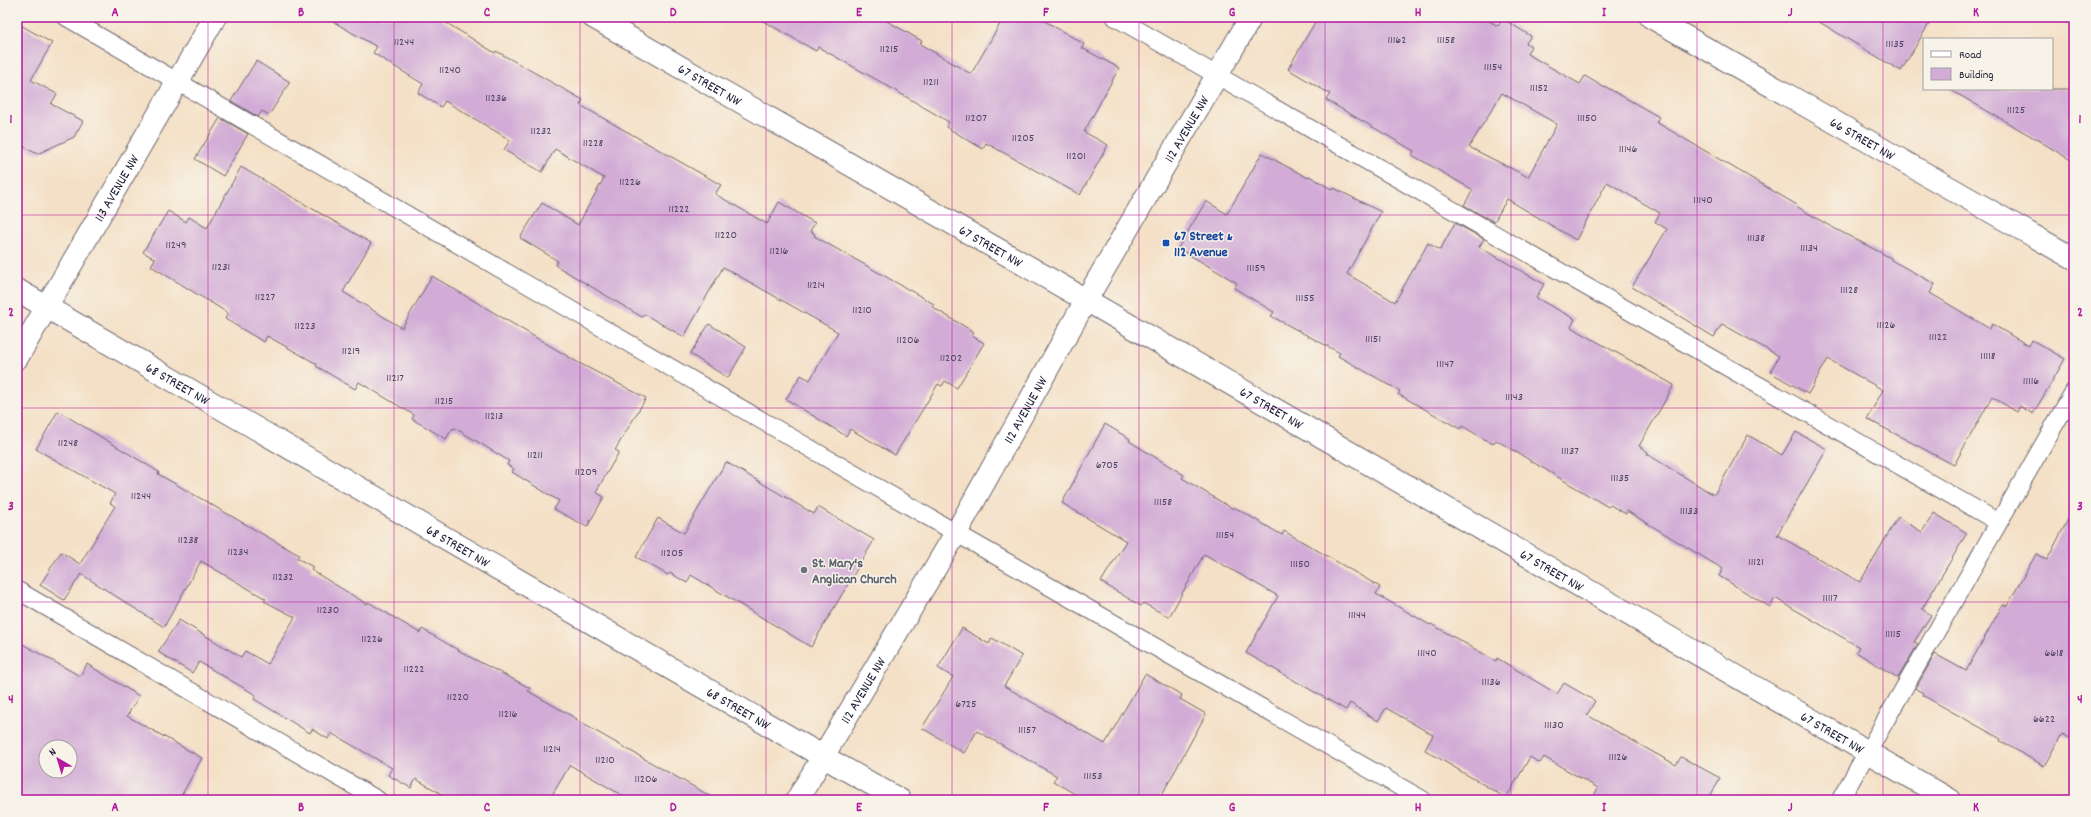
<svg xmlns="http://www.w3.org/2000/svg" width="2091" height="817" viewBox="0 0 2091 817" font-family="Dekko,sans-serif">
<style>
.building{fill:#d2acd6;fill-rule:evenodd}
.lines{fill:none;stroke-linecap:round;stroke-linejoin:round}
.lane-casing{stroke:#6c646c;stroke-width:19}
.street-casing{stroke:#6c646c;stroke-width:24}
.secondary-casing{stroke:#6c646c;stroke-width:24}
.lane{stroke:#fff;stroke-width:17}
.street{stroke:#fff;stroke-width:22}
.secondary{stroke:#fff;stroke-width:22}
.grid{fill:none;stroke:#b5179e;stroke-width:1;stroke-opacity:0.55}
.transit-dot{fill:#1a4fb4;stroke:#f7f3e8;stroke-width:1.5}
.worship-dot{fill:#6b7280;stroke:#f7f3e8;stroke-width:1.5}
.labels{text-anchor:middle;stroke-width:3;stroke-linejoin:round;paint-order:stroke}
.number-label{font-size:12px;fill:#4e4462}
.street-label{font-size:14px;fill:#22223b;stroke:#f7f3e8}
.transit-label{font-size:14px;font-weight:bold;fill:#164399;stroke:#f7f3e8;text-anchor:start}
.worship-label{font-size:14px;font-weight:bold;fill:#5b616d;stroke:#f7f3e8;text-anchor:start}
.neatline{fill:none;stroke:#b5179e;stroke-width:1.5}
.grid-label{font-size:13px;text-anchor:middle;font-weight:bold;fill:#b5179e}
</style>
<rect width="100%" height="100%" fill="#f7f3e8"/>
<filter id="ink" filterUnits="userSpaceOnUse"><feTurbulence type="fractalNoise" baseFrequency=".025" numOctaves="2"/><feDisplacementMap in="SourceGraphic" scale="8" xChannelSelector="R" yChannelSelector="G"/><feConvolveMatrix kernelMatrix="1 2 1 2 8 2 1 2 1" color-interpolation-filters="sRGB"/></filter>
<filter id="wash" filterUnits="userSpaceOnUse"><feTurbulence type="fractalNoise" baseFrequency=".012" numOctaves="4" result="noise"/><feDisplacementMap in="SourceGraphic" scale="16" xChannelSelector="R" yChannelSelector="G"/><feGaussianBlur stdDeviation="0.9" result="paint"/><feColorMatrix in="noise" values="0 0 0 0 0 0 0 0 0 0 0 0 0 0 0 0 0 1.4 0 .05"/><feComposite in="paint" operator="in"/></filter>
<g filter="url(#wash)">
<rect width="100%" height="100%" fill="#f4e0c6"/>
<g id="blocks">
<g class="building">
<path d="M325,17H437L495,53L496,51L583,100L580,105L721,185L715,194L767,224L779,202L815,223L810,231L815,234L814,236L934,304L932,307L974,332L972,336L984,343L957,388L945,381L942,386L938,384L895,455L850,429L846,436L786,399L801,375L810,380L838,332L723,267L684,337L644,314L642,317L555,265L558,261L520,238L542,203L578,225L604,178L555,149L542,172L504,150L510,140L445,101L441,107L418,93L423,84L373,53L377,47Z"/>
<path d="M756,17H880L922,41L920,44L971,74L1004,17H1038L1084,44L1082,48L1119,68L1084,132L1108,145L1080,195L986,143L983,149L946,127L949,122L879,81L818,47L816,51Z"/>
<path d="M1318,17H1482L1498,26L1503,19L1531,36L1526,43L1531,46L1527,54L1580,84L1585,76L1605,88L1606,87L1659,117L1656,122L1797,205L1796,206L1828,225L1891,258V260L1935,284L1930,293L1990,329L1992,324L2029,346L2032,340L2065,359L2033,414L2020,406L2017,412L1992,397L1954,465L1867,419L1883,390L1828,359L1808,394L1770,372L1779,356L1722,324L1714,337L1632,287L1667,229L1655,222L1660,213L1607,182L1576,240L1507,199L1494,222L1464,205L1473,190L1412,155L1414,151L1326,100L1330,94L1288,69ZM1502,93L1557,124L1528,177L1469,147Z"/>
<path d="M1811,17H1933L1901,71Z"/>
<path d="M17,23L52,43L31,80L57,94L51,104L83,121L74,137L37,154L17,143Z"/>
<path d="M256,61L290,82L269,115L262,111L258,117L231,101Z"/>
<path d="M1949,89H2074V162L2036,139Z"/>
<path d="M220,118L248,134L223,176L195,159Z"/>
<path d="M1262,153L1308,178L1309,176L1333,190L1334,188L1381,212L1347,274L1395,302L1428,243L1440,250L1455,223L1484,239L1479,247L1544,284L1536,298L1575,319L1571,327L1674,385L1639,446L1648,452L1647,454L1714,495L1748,435L1782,455L1796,432L1827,449L1777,535L1860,582L1898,517L1922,532L1934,513L1967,533L1922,609L1931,615L1914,642L1918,644L1898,678L1856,652L1859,647L1775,598L1770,607L1719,576L1723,569L1627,511L1626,514L1610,505L1608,507L1496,440L1493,444L1462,426L1460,429L1398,394L1400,391L1338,356L1340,353L1271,316L1274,312L1234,288L1237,283L1178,248L1206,201L1227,214Z"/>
<path d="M241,167L371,243L343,292L402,328L432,276L579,363L646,398L615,450L619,452L596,492L604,497L587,527L554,509L559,501L512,472L514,469L507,465L509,461L455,428L452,429L446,439L412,419L414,415L359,382L355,389L316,366L317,364L267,336L264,342L225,319L228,313L151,266L155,259L143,252L168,211L186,222L189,217L207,228Z"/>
<path d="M709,324L746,347L728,378L690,354Z"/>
<path d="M58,411L159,472L158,474L299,555L297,558L313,567L311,570L367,604L368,602L420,633L422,629L470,657L530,688L528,691L577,719L576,720L717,800H630L570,765L549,800H452L416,779L411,788L388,775L392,768L331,733L328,739L312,729L310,733L254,699L256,695L199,662L192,673L158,652L179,620L241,657L245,651L268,664L295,617L264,601L266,599L201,561L164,627L81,574L64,600L40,585L61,552L80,564L115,506L110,503L115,494L36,449Z"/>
<path d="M1105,424L1130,439L1129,441L1184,475L1182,478L1233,509L1234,507L1282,535L1284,531L1380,587L1376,594L1430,625L1431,624L1496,661L1497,658L1557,694L1564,683L1595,701L1587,715L1676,765L1681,757L1720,778L1708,800H1592L1598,788L1544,757L1540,763L1530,757L1506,798L1425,750L1433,735L1386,708L1378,721L1350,703L1346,710L1246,653L1278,596L1204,554L1169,617L1143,603L1141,606L1101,582L1126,541L1062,503Z"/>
<path d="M726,462L814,514L818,507L874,540L811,647L691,575L687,583L670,573L668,575L636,557L658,518L684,533Z"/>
<path d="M2074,508V740L2062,734L2044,766L2000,741L2001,739L1922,695L1923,693L1916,688L1935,654L1966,671L2003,604L2007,606L2036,554L2047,560Z"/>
<path d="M962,628L989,644L992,638L1022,656L1004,686L1105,744L1145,674L1182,695L1180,699L1206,714L1159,800H1085L1053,781L1057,776L977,731L964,753L922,728L953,677L938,668Z"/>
<path d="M17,641L80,676L87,664L139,696L127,716L202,758L179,800H17ZM46,747H70V771H46Z"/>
</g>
</g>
</g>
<g filter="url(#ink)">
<use href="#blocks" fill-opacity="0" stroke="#6c646c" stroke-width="1"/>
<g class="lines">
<defs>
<g id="lane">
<path d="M66,17L956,533L1423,800"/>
<path d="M1115,17L1998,522"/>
<path d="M17,590L378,800"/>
<path d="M1840,800L2074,391"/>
</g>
<g id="street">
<path id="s1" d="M593,17L1086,300L1950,800"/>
<path id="s2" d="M1651,17L2074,259"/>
<path id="s3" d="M17,358L215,17"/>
<path d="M822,756L900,800"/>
</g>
<g id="secondary">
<path id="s4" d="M17,290L822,756"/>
<path id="s5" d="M797,800L956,533L1086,300L1251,17"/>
</g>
</defs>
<use href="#lane" class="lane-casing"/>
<use href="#street" class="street-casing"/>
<use href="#secondary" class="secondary-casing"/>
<use href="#lane" class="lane"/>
<use href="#street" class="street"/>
<use href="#secondary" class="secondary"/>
</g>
</g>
<path class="grid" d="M208,17V800M394,17V800M580,17V800M766,17V800M952,17V800M1139,17V800M1325,17V800M1511,17V800M1697,17V800M1883,17V800M17,215H2074M17,408H2074M17,602H2074"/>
<rect class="transit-dot" x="1162" y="239" width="8" height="8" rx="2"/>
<circle class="worship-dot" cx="804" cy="570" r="4"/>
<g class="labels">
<g class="number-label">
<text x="1397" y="43">11162</text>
<text x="1446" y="43">11158</text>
<text x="404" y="45">11244</text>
<text x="1895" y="47">11135</text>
<text x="889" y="52">11215</text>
<text x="1493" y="70">11154</text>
<text x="450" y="73">11240</text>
<text x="931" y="85">11211</text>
<text x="1539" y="91">11152</text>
<text x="496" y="101">11236</text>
<text x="2016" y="113">11125</text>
<text x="976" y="121">11207</text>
<text x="1587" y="121">11150</text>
<text x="541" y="134">11232</text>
<text x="1023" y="141">11205</text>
<text x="593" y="146">11228</text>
<text x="1628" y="152">11146</text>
<text x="1076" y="159">11201</text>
<text x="630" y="185">11226</text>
<text x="1703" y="203">11140</text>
<text x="679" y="212">11222</text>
<text x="726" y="238">11220</text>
<text x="1756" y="241">11138</text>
<text x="176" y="248">11249</text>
<text x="1809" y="251">11134</text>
<text x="779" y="254">11216</text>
<text x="221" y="270">11231</text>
<text x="1256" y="271">11159</text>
<text x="816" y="288">11214</text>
<text x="1849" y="293">11128</text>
<text x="265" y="300">11227</text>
<text x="1305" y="301">11155</text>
<text x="862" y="313">11210</text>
<text x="1886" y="328">11126</text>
<text x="305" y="329">11223</text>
<text x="1938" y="340">11122</text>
<text x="1373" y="342">11151</text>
<text x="908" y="343">11206</text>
<text x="351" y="354">11219</text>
<text x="1988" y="359">11118</text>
<text x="951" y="361">11202</text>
<text x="1445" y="367">11147</text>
<text x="395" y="381">11217</text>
<text x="2031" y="384">11116</text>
<text x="1514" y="400">11143</text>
<text x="444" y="404">11215</text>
<text x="494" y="419">11213</text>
<text x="68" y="446">11248</text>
<text x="1570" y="454">11137</text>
<text x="535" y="458">11211</text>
<text x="1107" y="468">6705</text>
<text x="586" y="475">11209</text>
<text x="1620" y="481">11135</text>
<text x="141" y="499">11244</text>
<text x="1163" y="505">11158</text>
<text x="1689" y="514">11133</text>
<text x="1225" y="538">11154</text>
<text x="188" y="543">11238</text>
<text x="238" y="555">11234</text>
<text x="672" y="556">11205</text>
<text x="1756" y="565">11121</text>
<text x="1300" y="567">11150</text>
<text x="283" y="580">11232</text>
<text x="1830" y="601">11117</text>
<text x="328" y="613">11230</text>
<text x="1357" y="618">11144</text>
<text x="1893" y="637">11115</text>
<text x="372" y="642">11226</text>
<text x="1427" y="656">11140</text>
<text x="2054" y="656">6618</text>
<text x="414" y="672">11222</text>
<text x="1491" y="685">11136</text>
<text x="458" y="700">11220</text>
<text x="966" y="707">6725</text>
<text x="508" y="717">11216</text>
<text x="2044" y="722">6622</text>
<text x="1554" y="728">11130</text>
<text x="1027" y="733">11157</text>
<text x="552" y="752">11214</text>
<text x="1618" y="760">11126</text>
<text x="605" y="763">11210</text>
<text x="1093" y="779">11153</text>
<text x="646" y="782">11206</text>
</g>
<g class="street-label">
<text dy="5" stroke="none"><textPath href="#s1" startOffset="135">67 STREET NW</textPath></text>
<text dy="5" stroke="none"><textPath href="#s5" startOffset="776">112 AVENUE NW</textPath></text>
<text dy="5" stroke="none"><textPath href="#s2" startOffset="244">66 STREET NW</textPath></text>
<text dy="5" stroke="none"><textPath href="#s3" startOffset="197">113 AVENUE NW</textPath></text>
<text dy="5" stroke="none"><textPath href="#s1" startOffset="459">67 STREET NW</textPath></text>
<text dy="5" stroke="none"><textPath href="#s4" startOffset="186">68 STREET NW</textPath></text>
<text dy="5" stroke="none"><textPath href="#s1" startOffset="783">67 STREET NW</textPath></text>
<text dy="5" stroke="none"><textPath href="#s5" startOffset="452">112 AVENUE NW</textPath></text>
<text dy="5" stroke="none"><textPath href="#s4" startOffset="510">68 STREET NW</textPath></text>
<text dy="5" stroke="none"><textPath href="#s1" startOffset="1107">67 STREET NW</textPath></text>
<text dy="5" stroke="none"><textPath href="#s5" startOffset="128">112 AVENUE NW</textPath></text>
<text dy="5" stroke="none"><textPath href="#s4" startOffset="834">68 STREET NW</textPath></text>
<text dy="5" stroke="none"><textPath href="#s1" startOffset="1431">67 STREET NW</textPath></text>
</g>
<g class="transit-label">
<text x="1174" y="240">67 Street &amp;<tspan x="1174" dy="16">112 Avenue</tspan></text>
</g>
<g class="worship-label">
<text x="812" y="567">St. Mary's<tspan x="812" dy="16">Anglican Church</tspan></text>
</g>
</g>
<rect width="2091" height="817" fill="none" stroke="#f7f3e8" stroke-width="44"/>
<rect x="1923" y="38" width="130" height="52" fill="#f7f3e8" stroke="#a29fa3"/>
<rect x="1931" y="51" width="20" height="6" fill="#ffffff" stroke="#a29fa3"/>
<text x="1959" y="58" font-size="12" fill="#22223b">Road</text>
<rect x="1931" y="68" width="20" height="12" fill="#d2acd6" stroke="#a29fa3"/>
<text x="1959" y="78" font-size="12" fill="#22223b">Building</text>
<g transform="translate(58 759) rotate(322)"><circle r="19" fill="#f7f3e8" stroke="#a29fa3"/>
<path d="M0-3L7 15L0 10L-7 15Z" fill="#b5179e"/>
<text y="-6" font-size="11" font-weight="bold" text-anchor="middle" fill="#22223b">N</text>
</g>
<rect x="22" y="22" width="2047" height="773" class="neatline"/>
<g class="grid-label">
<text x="115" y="16">A</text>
<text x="301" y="16">B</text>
<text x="487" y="16">C</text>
<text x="673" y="16">D</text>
<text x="859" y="16">E</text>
<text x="1046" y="16">F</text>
<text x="1232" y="16">G</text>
<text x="1418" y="16">H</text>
<text x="1604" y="16">I</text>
<text x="1790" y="16">J</text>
<text x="1976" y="16">K</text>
<text x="11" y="123">1</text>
<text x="2080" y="123">1</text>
<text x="11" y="316">2</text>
<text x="2080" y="316">2</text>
<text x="11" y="510">3</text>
<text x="2080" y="510">3</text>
<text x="11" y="703">4</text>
<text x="2080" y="703">4</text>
<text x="115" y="811">A</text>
<text x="301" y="811">B</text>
<text x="487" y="811">C</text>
<text x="673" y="811">D</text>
<text x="859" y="811">E</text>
<text x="1046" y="811">F</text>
<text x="1232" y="811">G</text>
<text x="1418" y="811">H</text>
<text x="1604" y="811">I</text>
<text x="1790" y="811">J</text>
<text x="1976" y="811">K</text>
</g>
</svg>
